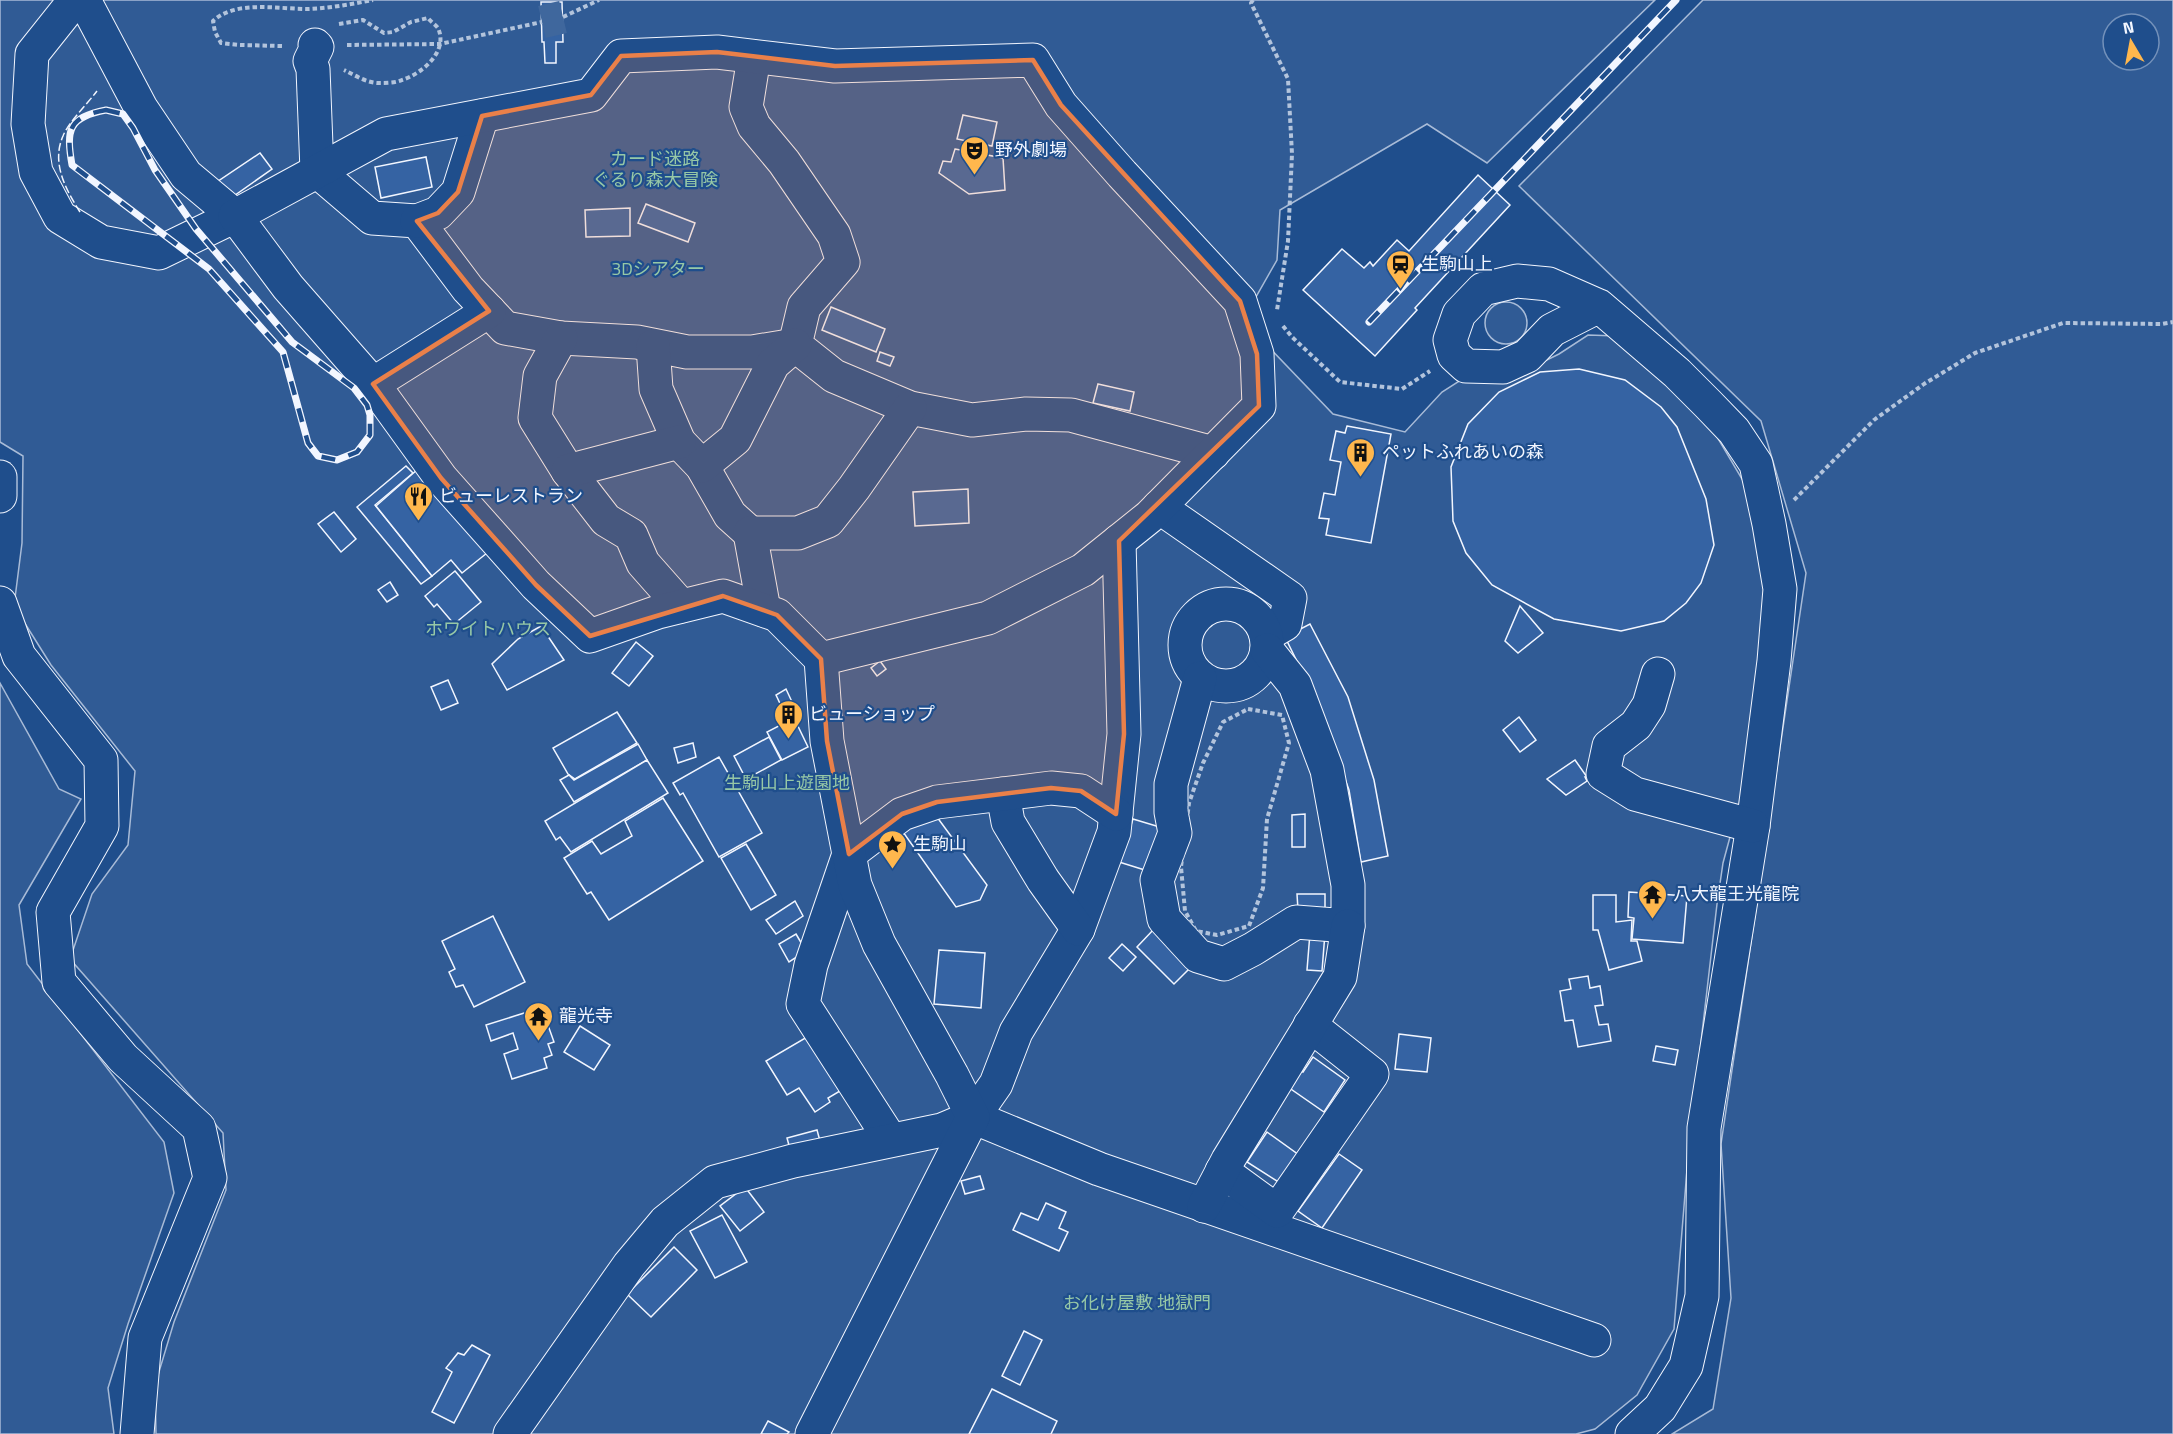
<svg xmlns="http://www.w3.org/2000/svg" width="2173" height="1434" viewBox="0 0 2173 1434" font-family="'Titillium Web','Noto Sans JP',sans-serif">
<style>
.built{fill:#305b95;stroke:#a8bbd7;stroke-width:1.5;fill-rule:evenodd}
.building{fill:#3563a3;stroke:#f2f6ff;stroke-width:1.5}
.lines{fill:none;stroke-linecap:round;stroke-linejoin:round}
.minor-tunnel{stroke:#3f679d;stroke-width:33;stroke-dasharray:33 16;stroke-linecap:butt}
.minor-casing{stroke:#f2f6ff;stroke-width:35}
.path{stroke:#b3c4dc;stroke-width:4;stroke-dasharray:4.5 3;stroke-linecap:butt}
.minor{stroke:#1f4e8c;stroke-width:33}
.rail-casing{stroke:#f2f6ff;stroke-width:7}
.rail{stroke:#1f4e8c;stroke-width:4.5;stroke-dasharray:14;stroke-linecap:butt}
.fence{stroke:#f2f6ff;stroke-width:1.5;stroke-dasharray:8 3;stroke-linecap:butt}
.marked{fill:#ea8049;fill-opacity:0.2;stroke:#ea8049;stroke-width:4.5;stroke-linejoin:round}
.labels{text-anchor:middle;stroke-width:4.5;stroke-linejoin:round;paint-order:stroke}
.poi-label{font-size:18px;fill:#f2f6ff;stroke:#1f4e8c;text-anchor:start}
.park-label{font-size:18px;fill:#97c8a6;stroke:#1f4e8c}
</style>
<rect width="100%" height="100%" fill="#1f4e8c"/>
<g class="built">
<path d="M0,0H1655L1487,163L1427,124L1280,210L1277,260L1256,297L1262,340L1333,414L1405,432L1442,392L1467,376L1500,383L1559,354L1588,335L1618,336L1716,435L1745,484L1768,602L1747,788L1730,837L1723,863L1717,904L1689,1145L1674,1329L1637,1395L1595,1429L1576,1434H156L155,1385L174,1322L226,1190L223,1133L70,959L92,894L128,845L135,771L51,665L14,606L22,543L23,456L0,442Z"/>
<path d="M1703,0H2173V1434H1672L1713,1409L1731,1298L1721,1144L1806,573L1761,421L1519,186ZM2113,24H2149V60H2113Z"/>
<circle cx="1506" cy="323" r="21"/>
<path d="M0,683L59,789L81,799L19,905L27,964L164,1142L174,1193L128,1324L108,1388L114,1434H0Z"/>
</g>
<g class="building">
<path d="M541,2H562L563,42H556V63H545L544,42H542Z"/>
<path d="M963,115L997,122L992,146L957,139Z"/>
<path d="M955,149L1003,158L1005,190L969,194L939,173L943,161L951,162Z"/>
<path d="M260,153L272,169L214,210L202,192Z"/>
<path d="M426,157L432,187L381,198L375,167Z"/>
<path d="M1478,175L1510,205L1415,308L1417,310L1375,356L1303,290L1342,249L1364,268L1370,262L1373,266L1397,240L1409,251Z"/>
<path d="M646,204L695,223L688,242L638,223Z"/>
<path d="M630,208V236L586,237L585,210Z"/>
<path d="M831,307L885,329L876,352L822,330Z"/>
<path d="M880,352L894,357L890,366L877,361Z"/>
<path d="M1579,369L1625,380L1661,407L1677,427L1706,499L1714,545L1701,583L1686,603L1664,621L1621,631L1554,619L1492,585L1466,553L1453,521L1451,467L1468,424L1499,392L1540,372Z"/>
<path d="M1098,384L1134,392L1130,411L1093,403Z"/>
<path d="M1347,426L1391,434L1371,543L1326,535L1329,519L1319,518L1324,493L1335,495L1341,462L1330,460L1336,431L1345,433Z"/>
<path d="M406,466L413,473L375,505L432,576L421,584L357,507Z"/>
<path d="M418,469L487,553L462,573L451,560L432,576L376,506Z"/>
<path d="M968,489L969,523L915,526L913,492Z"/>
<path d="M334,512L356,539L341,552L318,524Z"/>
<path d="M455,571L481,602L454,624L437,604L434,607L425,596Z"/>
<path d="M390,582L398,595L387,602L378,590Z"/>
<path d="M1520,606L1543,633L1518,653L1505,641Z"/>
<path d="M1310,624L1348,697L1374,780L1388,856L1361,862L1349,790L1317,702L1285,637Z"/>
<path d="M541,626L564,660L507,690L492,664L518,639Z"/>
<path d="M636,642L653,656L629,686L612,673Z"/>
<path d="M880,661L886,669L877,676L871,668Z"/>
<path d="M448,680L458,703L441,710L431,687Z"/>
<path d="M786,689L793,704L788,706L791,711L785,714L776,695Z"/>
<path d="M617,712L637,743L575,779L568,774L553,748Z"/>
<path d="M1519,717L1536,740L1520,752L1503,730Z"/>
<path d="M794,718L808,747L782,760L767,732Z"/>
<path d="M769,737L781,760L746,779L734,756Z"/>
<path d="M693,743L696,757L678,763L674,748Z"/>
<path d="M638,744L647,760L574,802L560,780L569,775L574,780Z"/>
<path d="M719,757L762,833L719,857L683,793L680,795L673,783Z"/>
<path d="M647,760L668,793L571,852L560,837L556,840L545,821Z"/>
<path d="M1575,760L1587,777H1585L1587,781L1566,795L1547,779Z"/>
<path d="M663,798L703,861L609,920L591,892L587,894L564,858L592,841L601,854L632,836L625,821Z"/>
<path d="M934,813L987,885L980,900L956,907L903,832Z"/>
<path d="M1305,814V847H1292V815Z"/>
<path d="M1133,819L1163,828L1148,871L1119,862Z"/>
<path d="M746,844L776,895L751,910L721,858Z"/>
<path d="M1629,892L1687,896L1683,943L1632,939L1634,918L1628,917Z"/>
<path d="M1297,894H1325V910H1298Z"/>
<path d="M1593,895H1616V922L1632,920L1631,941H1637L1642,961L1609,970L1598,930H1593Z"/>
<path d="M795,901L803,916L776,934L766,920Z"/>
<path d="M493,916L525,982L474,1007L463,985L456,987L449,972L455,969L442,941Z"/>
<path d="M1154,929L1192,966L1174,984L1137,947Z"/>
<path d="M1310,933H1325L1322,971L1307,970Z"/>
<path d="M796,934L806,951L789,962L779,944Z"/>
<path d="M1122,944L1136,957L1123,971L1109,958Z"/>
<path d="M939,950L985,953L981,1008L934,1004Z"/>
<path d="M1588,976L1590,988L1600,986L1603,1005L1595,1006L1599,1025L1608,1024L1611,1041L1578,1047L1573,1020L1565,1021L1560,991L1571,989L1569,979Z"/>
<path d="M537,1009L539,1016L544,1014L554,1042L548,1044L552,1055L544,1058L547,1068L512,1079L504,1054L518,1049L513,1033L491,1041L486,1025Z"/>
<path d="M580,1026L610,1045L594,1070L564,1052Z"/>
<path d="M1399,1034L1431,1038L1427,1072L1395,1069Z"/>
<path d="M807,1037L840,1091L828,1098L830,1102L815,1112L799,1088L787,1095L766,1061Z"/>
<path d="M1656,1046L1678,1050L1675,1065L1653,1061Z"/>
<path d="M1313,1057L1345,1080L1324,1112L1288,1087L1298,1070L1303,1072Z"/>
<path d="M817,1130L820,1141L790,1149L787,1138Z"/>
<path d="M1267,1132L1299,1155L1280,1183L1247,1162Z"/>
<path d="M1339,1154L1362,1170L1322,1228L1298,1211Z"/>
<path d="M980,1176L984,1189L965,1194L961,1181Z"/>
<path d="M745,1187L764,1212L740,1231L720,1206Z"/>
<path d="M1046,1203L1066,1212L1059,1228L1068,1232L1059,1251L1013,1230L1021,1213L1038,1220Z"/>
<path d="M722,1215L747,1262L715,1278L690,1231Z"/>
<path d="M674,1247L697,1270L651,1317L627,1294Z"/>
<path d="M1024,1331L1042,1340L1020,1385L1002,1376Z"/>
<path d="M472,1345L490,1355L454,1423L432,1412L452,1372L446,1368L458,1353L464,1355Z"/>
<path d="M992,1389L1057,1421L1051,1434H969Z"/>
<path d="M768,1421L789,1432L787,1434H761Z"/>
</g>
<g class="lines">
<path class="minor-tunnel" d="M542,22L563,17"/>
<defs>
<g id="minor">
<path d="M75,0L32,54L28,124L36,172L60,217L101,242L159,253L235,216L186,175L141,108L84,0"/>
<path d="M315,45L317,47L310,61L313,69L317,171L372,218L417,221L468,289L505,328L561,338L637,342L687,352H752L795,345"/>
<path d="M754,57L746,107L754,126L784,162L834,235L843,262L804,307L795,345L834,376L910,408L972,420L1026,414L1071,415L1213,453"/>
<path d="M417,221L438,213L458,192L482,116"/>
<path d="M1599,306L1552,330L1527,356L1503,367L1466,366L1454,355L1450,340L1459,314L1483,289L1517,281L1549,284L1599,306L1677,373L1708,404L1734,431L1756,464L1769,524L1780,589L1774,661L1753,826L1704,1128L1702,1296L1686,1366L1660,1408L1632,1434"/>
<path d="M561,338L540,376L535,418L568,471L606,520L631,535L643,563L681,606"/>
<path d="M653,346L656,389L679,442L702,466L730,515L750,533"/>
<path d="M373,384L489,311"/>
<path d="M702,466L735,439L773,364L795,345"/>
<path d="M568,471L679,442"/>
<path d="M0,477V496"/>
<path d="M1159,507L1290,598L1285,624L1266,635"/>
<path d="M1119,541L1124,734L1114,832L1078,929L1016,1032L996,1084L973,1117L1099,1169L1594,1340"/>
<path d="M0,603L19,656L101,760L102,826L53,912L59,982L123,1058L199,1128L210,1178L145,1338L137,1434"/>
<circle cx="1226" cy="645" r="41"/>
<path d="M764,610L750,533H798L828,521L854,488L910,408"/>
<path d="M1658,674L1649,705L1636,725L1609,746L1603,774L1635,794L1753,826"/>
<path d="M1200,678L1171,784V812L1175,833L1157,880L1164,919L1198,956L1224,964L1253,949L1296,922L1348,926V885L1327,770L1295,685L1267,650"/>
<path d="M1003,794L1008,822L1043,880L1078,929"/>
<path d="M890,1139L803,1004L811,965L849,854L902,814L937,802L1051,788L1081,791L1116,814"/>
<path d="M1222,1171L1277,1211L1372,1074L1310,1025"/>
<path d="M1204,1206L1228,1160L1340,977L1348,926"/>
<path d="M510,1434L629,1265L665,1222L715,1182L793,1161L942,1130L973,1117"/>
<path d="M812,1434L973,1117L952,1075L879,944L855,885L827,741L821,659L777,615L723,596L658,612L590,636L536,585L441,478L373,384L288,287L235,216L386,134L591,95L621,56L717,52L835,66L1033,60L1061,105L1122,174L1240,301L1257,354L1259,406L1149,517L1083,570L988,618L821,659"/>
</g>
</defs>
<use href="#minor" class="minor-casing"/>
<g class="path">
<path d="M1253,0L1251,3L1288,79L1292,154L1288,241L1277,310"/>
<path d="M563,17L599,0"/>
<path d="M339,24L363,20L384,33L393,32L411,22L428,18C430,21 436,25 438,28C449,52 421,74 402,80C395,83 386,83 379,83C366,83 355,75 344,70"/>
<path d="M347,45L440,44L542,22"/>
<path d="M282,46L240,45L221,43L215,32L213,21C236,0 276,9 309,9C331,8 352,4 373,0"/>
<path d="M1283,326L1292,337L1340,382L1402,389L1430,371"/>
<path d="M1794,500L1874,420L1924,384L1975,353L2063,323L2162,324L2173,322"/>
<path d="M1248,709L1282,715L1289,743L1267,819L1263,888L1249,926L1217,935L1196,931L1185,911L1181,867L1189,803L1203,763L1223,722Z"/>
</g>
<use href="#minor" class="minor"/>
<defs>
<g id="rail">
<path d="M106,110L123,114L133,128L155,170L196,229L292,342L354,388L367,405L370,415V435L357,452L337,460L318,456L308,443L283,352L209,269L72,165C66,130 68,117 106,110Z"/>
<path d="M1369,322L1676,0"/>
</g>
</defs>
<use href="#rail" class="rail-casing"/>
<use href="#rail" class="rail"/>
<path class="fence" d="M80,212C66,190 51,163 63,136C68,123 88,103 97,91"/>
</g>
<path class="marked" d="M717,52L835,66L1033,60L1061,105L1240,301L1257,354L1259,406L1119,541L1124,734L1116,814L1081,791L1051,788L937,802L902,814L849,854L827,741L821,659L777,615L723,596L590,636L536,585L441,478L373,384L489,311L417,221L438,213L458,192L482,116L591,95L621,56Z"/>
<defs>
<symbol id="theatre-pin" viewBox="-11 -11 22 30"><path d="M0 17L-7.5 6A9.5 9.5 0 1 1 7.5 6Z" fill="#ffb74d" stroke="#1f4e8c"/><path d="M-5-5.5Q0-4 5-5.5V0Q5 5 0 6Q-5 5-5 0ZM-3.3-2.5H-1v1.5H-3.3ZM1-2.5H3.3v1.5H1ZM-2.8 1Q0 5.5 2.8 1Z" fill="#111"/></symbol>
<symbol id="station-pin" viewBox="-11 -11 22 30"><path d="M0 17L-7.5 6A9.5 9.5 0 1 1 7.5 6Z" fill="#ffb74d" stroke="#1f4e8c"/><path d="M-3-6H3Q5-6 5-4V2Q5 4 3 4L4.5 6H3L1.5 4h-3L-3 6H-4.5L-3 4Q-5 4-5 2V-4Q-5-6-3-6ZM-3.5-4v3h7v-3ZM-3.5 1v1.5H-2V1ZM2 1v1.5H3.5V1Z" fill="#111"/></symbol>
<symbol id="building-pin" viewBox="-11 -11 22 30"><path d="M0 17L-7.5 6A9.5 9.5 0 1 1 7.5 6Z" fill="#ffb74d" stroke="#1f4e8c"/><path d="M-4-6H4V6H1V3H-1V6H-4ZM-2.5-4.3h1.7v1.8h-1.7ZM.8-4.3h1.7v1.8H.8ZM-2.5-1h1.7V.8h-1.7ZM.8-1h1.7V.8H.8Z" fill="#111"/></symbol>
<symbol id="restaurant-pin" viewBox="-11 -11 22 30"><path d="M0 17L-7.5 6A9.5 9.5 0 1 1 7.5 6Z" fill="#ffb74d" stroke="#1f4e8c"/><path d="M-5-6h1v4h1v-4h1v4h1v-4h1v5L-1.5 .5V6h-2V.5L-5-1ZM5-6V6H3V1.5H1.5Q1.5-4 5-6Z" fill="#111"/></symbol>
<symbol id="sight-pin" viewBox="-11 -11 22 30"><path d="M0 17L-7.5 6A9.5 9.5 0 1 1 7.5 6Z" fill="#ffb74d" stroke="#1f4e8c"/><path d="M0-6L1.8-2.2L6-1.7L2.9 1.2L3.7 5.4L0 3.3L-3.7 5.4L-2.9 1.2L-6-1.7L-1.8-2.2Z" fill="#111"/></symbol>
<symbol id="temple-pin" viewBox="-11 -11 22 30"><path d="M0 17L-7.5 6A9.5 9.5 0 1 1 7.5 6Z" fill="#ffb74d" stroke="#1f4e8c"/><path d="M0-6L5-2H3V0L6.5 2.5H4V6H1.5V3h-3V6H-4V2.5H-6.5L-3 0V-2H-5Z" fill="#111"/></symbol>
</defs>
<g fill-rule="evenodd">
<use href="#theatre-pin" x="958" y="134" width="33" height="45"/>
<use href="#station-pin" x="1384" y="248" width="33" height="45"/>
<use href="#building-pin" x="1344" y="436" width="33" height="45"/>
<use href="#restaurant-pin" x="402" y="480" width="33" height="45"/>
<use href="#building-pin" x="772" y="698" width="33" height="45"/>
<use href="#sight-pin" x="876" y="828" width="33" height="45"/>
<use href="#temple-pin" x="1636" y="878" width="33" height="45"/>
<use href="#temple-pin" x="522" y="1000" width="33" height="45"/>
</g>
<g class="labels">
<g class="poi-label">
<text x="995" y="156">野外劇場</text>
<text x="1421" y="270">生駒山上</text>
<text x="1382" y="458">ペットふれあいの森</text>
<text x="439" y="502">ビューレストラン</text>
<text x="809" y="720">ビューショップ</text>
<text x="913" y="850">生駒山</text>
<text x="1673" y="900">八大龍王光龍院</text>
<text x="559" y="1022">龍光寺</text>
</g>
<g class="park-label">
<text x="655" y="165">カード迷路<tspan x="655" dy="21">ぐるり森大冒険</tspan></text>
<text x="658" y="275">3Dシアター</text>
<text x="488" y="635">ホワイトハウス</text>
<text x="787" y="789">生駒山上遊園地</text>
<text x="1137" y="1309">お化け屋敷 地獄門</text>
</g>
</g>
<g transform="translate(2131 42) rotate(350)"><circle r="28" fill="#1f4e8c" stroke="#7391ba" stroke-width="1.5"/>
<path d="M0-4.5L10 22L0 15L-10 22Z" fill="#ffb74d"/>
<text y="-9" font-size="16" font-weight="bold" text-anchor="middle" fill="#f2f6ff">N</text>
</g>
</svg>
